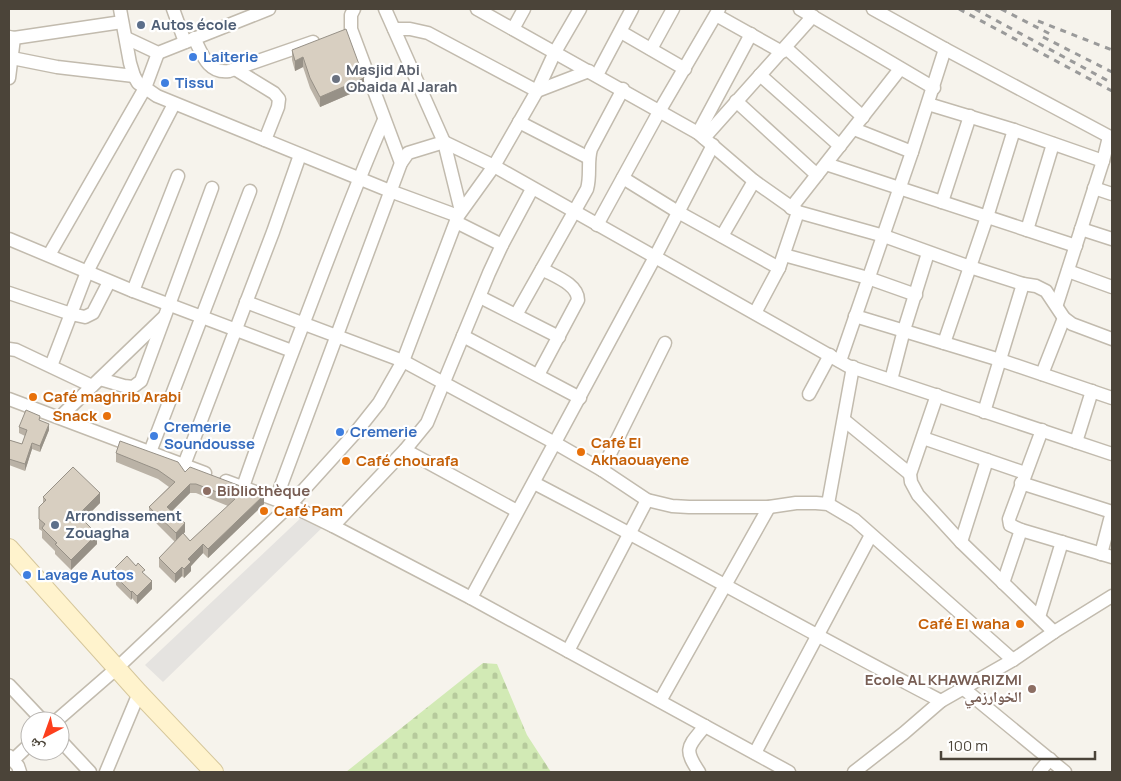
<svg xmlns="http://www.w3.org/2000/svg" width="1121" height="781" viewBox="0 0 1121 781" font-family="Manrope,'Noto Naskh Arabic',sans-serif">
<style>
.cemetery{fill:url(#cemetery-stones)}
.parking{fill:#e5e3e0}
.lines{fill:none;stroke-linecap:round;stroke-linejoin:round}
.street-casing{stroke:#c2bbae;stroke-width:15}
.secondary-casing{stroke:#d6c79b;stroke-width:20}
.street{stroke:#fff;stroke-width:12}
.secondary{stroke:#fff3cd;stroke-width:18}
.rail{stroke:#9a9a9a;stroke-width:3;stroke-dasharray:6 6;stroke-linecap:butt}
.wall{fill:#bab2a6;fill-rule:evenodd}
.shaded-wall{fill:#979187}
.building{fill:#d8cfc1;stroke:#979187}
.service-dot{fill:#5c6f8a;stroke:#fff;stroke-width:2}
.shop-dot{fill:#3f7fe0;stroke:#fff;stroke-width:2}
.worship-dot{fill:#6b7280;stroke:#fff;stroke-width:2}
.food-dot{fill:#e8710a;stroke:#fff;stroke-width:2}
.education-dot{fill:#8d6e63;stroke:#fff;stroke-width:2}
.labels{text-anchor:middle;stroke-width:4.5;stroke-linejoin:round;paint-order:stroke}
.service-label{font-size:15px;font-weight:bold;fill:#4e5e75;stroke:#fff;text-anchor:start}
.shop-label{font-size:15px;font-weight:bold;fill:#366cbe;stroke:#fff;text-anchor:start}
.worship-label{font-size:15px;font-weight:bold;fill:#5b616d;stroke:#fff;text-anchor:start}
.food-label{font-size:15px;font-weight:bold;fill:#c56008;stroke:#fff;text-anchor:start}
.education-label{font-size:15px;font-weight:bold;fill:#785e54;stroke:#fff;text-anchor:start}
</style>
<defs>
<pattern id="cemetery-stones" width="16" height="16" patternUnits="userSpaceOnUse" patternTransform="scale(1.25)"><rect width="16" height="16" fill="#d2eab5"/><path d="M2 7V4a2 2 0 0 1 4 0v3zM10 15v-3a2 2 0 0 1 4 0v3z" fill="#b6ca9c"/></pattern>
</defs>
<rect width="100%" height="100%" fill="#f6f3ec"/>
<path class="cemetery" d="M483,663L497,664L527,735L551,772H346Z"/>
<path class="parking" d="M305,514L326,524L163,682L145,665Z"/>
<g class="lines">
<defs>
<g id="street">
<path d="M120,9L130,63L134,76L138,83L157,96L390,191L458,216"/>
<path d="M173,9L185,42"/>
<path d="M354,9L351,15V29L401,163"/>
<path d="M385,9L444,142L461,211"/>
<path d="M477,9L698,133L754,181L798,212L884,236L970,267L1023,284L1036,286L1046,291L1064,318L1072,324L1112,339"/>
<path d="M800,9L934,88"/>
<path d="M873,9L945,49L1112,138"/>
<path d="M716,15L782,52"/>
<path d="M394,29H410L428,33L537,91L589,71"/>
<path d="M513,29L524,9"/>
<path d="M621,32L685,69"/>
<path d="M9,37L14,38L9,78"/>
<path d="M14,38L122,22"/>
<path d="M126,38L158,53L269,9"/>
<path d="M194,38C202,54 208,74 229,71L313,42"/>
<path d="M786,48L863,117"/>
<path d="M651,49L673,9"/>
<path d="M12,58L57,67L134,76"/>
<path d="M235,69L274,93L279,99L278,107L265,140"/>
<path d="M597,75L632,9"/>
<path d="M760,75L840,146"/>
<path d="M736,101L817,175"/>
<path d="M928,104L1014,130L1103,161"/>
<path d="M519,122L589,158"/>
<path d="M854,129L912,152"/>
<path d="M698,133L751,34"/>
<path d="M704,138L813,16"/>
<path d="M826,164L1076,246"/>
<path d="M623,178L678,212L779,268"/>
<path d="M1094,188L1112,194"/>
<path d="M942,202L970,116"/>
<path d="M791,208L900,69"/>
<path d="M456,222L502,245"/>
<path d="M597,225L660,110L719,9"/>
<path d="M1081,229L1112,239"/>
<path d="M1027,230L1053,144"/>
<path d="M722,236L754,181"/>
<path d="M9,239L133,291L292,351"/>
<path d="M49,255L145,88L158,53"/>
<path d="M784,255L868,278L916,295"/>
<path d="M1068,271L1112,287"/>
<path d="M133,291L178,176"/>
<path d="M9,293L71,314L85,317L93,313L109,282"/>
<path d="M480,297L559,337"/>
<path d="M246,302L403,361L555,443L602,470L647,500L672,506L689,507H769L796,503H816L828,504L855,520L1013,660"/>
<path d="M1057,304L1103,161L1109,137"/>
<path d="M755,313L779,268L798,212"/>
<path d="M516,315L587,189C591,175 587,162 591,149L623,89"/>
<path d="M855,316L1000,360L1112,398"/>
<path d="M463,336L580,398"/>
<path d="M944,343L987,217L1014,130"/>
<path d="M9,349L16,350L92,386"/>
<path d="M840,361L912,152L945,49"/>
<path d="M51,366L87,272L174,104"/>
<path d="M1042,374L1064,318"/>
<path d="M538,375L578,300C578,284 554,276 542,269"/>
<path d="M100,379L124,386L133,387L141,381L212,188"/>
<path d="M891,380L904,330L928,253"/>
<path d="M809,394L830,355"/>
<path d="M937,395L910,474L911,482L918,495L961,542L1054,632"/>
<path d="M9,399L205,473"/>
<path d="M984,412L1023,284"/>
<path d="M60,417L163,318"/>
<path d="M844,420L910,474"/>
<path d="M1042,430L1009,519L1010,525L1021,530L1112,557"/>
<path d="M923,438L1025,473"/>
<path d="M1076,442L1092,391"/>
<path d="M405,450L517,511"/>
<path d="M150,452L250,191"/>
<path d="M184,465L273,232L300,155"/>
<path d="M602,470L665,343"/>
<path d="M226,481L290,505L333,526L471,598L789,772"/>
<path d="M534,483C671,554 804,630 941,701"/>
<path d="M1021,483L1112,512"/>
<path d="M243,487C262,431 283,377 304,322C330,254 355,186 384,120"/>
<path d="M276,499L401,163L408,153L444,142L494,166L848,366L1112,454"/>
<path d="M828,504L853,367"/>
<path d="M333,526L405,450L427,423L489,273L502,245L532,189"/>
<path d="M961,542L987,460"/>
<path d="M1101,554L1112,512"/>
<path d="M1003,583L1021,530"/>
<path d="M471,598L655,257L713,145"/>
<path d="M1039,617L1062,542"/>
<path d="M568,651L647,500"/>
<path d="M9,685L43,721"/>
<path d="M964,689L1065,772"/>
<path d="M660,701L769,507"/>
<path d="M56,721L117,668L290,505L356,432L379,403L403,361L458,216L494,166L537,91L555,52L580,9"/>
<path d="M60,740L90,772"/>
<path d="M755,753L871,535"/>
<path d="M9,756L18,766L20,772"/>
<path d="M13,760L30,744"/>
<path d="M106,772L139,693"/>
<path d="M699,772C683,748 688,747 705,726"/>
<path d="M854,772L904,733L941,701L1013,660L1054,632L1112,596"/>
<path d="M1039,772L1050,759"/>
</g>
<path id="secondary" d="M9,548L139,693L214,772"/>
</defs>
<use href="#street" class="street-casing"/>
<use href="#secondary" class="secondary-casing"/>
<use href="#street" class="street"/>
<use href="#secondary" class="secondary"/>
<g class="rail">
<path d="M959,9L1112,91"/>
<path d="M975,9L1112,83"/>
<path d="M1001,9L1054,36"/>
<path d="M1038,21L1112,50"/>
<path d="M1043,37L1112,72"/>
</g>
</g>
<g class="wall">
<path d="M292,50L364,88L320,107L310,88L303,67L295,71L292,60Z"/>
<path d="M40,420L49,430L40,452L32,449L25,471L9,465V440L22,444L25,436L19,433V427Z"/>
<path d="M116,453L185,472L264,504L208,558L203,553L191,566V571L184,578L182,576L175,583L159,567V558L175,542L149,516V507L169,487L158,479L116,462ZM190,493H196L228,506L190,541L183,534L185,532L172,511Z"/>
<path d="M43,497L100,503L83,520L97,544L71,570L55,554V551L42,538V531L39,529V507L43,503Z"/>
<path d="M112,571L145,575L152,589L137,604L132,598L131,600L116,585V582L112,579Z"/>
</g>
<g class="shaded-wall">
<path d="M303,57V67L295,71V61Z"/>
<path d="M364,78V88L320,107V97Z"/>
<path d="M49,424V430L40,452V446Z"/>
<path d="M32,443V449L25,471V464Z"/>
<path d="M190,484V493L167,516V507Z"/>
<path d="M100,493V503L78,525V515Z"/>
<path d="M264,495V504L208,558V549Z"/>
<path d="M185,523V532L176,542V533Z"/>
<path d="M97,534V544L71,570V560Z"/>
<path d="M203,544V553L191,566V571L184,578V569L188,559Z"/>
<path d="M182,567V576L175,583V574Z"/>
<path d="M152,581V589L137,604V596Z"/>
<path d="M132,591V598L131,600V592Z"/>
</g>
<g class="building">
<path d="M346,29L364,78L320,97L310,78L303,57L295,61L292,50Z"/>
<path d="M26,410L40,416L39,420L49,424L40,446L32,443L25,464L9,459V440L22,444L27,430L19,427Z"/>
<path d="M120,441L178,462L185,472L190,467L264,495L208,549L203,544L188,559L191,562L184,569L182,567L175,574L159,558L183,533L190,541L235,499L196,484H190L167,507L185,523L176,533L149,507L175,482L158,470L116,453Z"/>
<path d="M73,467L100,493L78,515L97,534L71,560L55,544L57,543L42,528L45,524L39,519V507L46,500L43,497Z"/>
<path d="M127,556L136,566L138,563L145,570L142,572L152,581L137,596L132,591L131,592L116,577L117,576L112,571Z"/>
</g>
<g class="service-dot">
<circle cx="141" cy="25" r="5"/>
<circle cx="55" cy="525" r="5"/>
</g>
<g class="shop-dot">
<circle cx="193" cy="57" r="5"/>
<circle cx="165" cy="83" r="5"/>
<circle cx="340" cy="432" r="5"/>
<circle cx="154" cy="436" r="5"/>
<circle cx="27" cy="575" r="5"/>
</g>
<circle class="worship-dot" cx="336" cy="79" r="5"/>
<g class="food-dot">
<circle cx="33" cy="397" r="5"/>
<circle cx="107" cy="416" r="5"/>
<circle cx="581" cy="452" r="5"/>
<circle cx="346" cy="461" r="5"/>
<circle cx="264" cy="511" r="5"/>
<circle cx="1020" cy="624" r="5"/>
</g>
<g class="education-dot">
<circle cx="207" cy="491" r="5"/>
<circle cx="1032" cy="689" r="5"/>
</g>
<g class="labels">
<g class="service-label">
<text x="151" y="30">Autos école</text>
<text x="65" y="521">Arrondissement<tspan x="65" dy="17">Zouagha</tspan></text>
</g>
<g class="shop-label">
<text x="203" y="62">Laiterie</text>
<text x="175" y="88">Tissu</text>
<text x="164" y="432">Cremerie<tspan x="164" dy="17">Soundousse</tspan></text>
<text x="350" y="437">Cremerie</text>
<text x="37" y="580">Lavage Autos</text>
</g>
<g class="worship-label">
<text x="346" y="75">Masjid Abi<tspan x="346" dy="17">Obaida Al Jarah</tspan></text>
</g>
<g class="food-label">
<text x="43" y="402">Café maghrib Arabi</text>
<text x="97" y="421" text-anchor="end">Snack</text>
<text x="591" y="448">Café El<tspan x="591" dy="17">Akhaouayene</tspan></text>
<text x="356" y="466">Café chourafa</text>
<text x="274" y="516">Café Pam</text>
<text x="1010" y="629" text-anchor="end">Café El waha</text>
</g>
<g class="education-label">
<text x="217" y="496">Bibliothèque</text>
<text x="1022" y="685" text-anchor="end">Ecole AL KHAWARIZMI<tspan x="1022" dy="17">الخوارزمي</tspan></text>
</g>
</g>
<rect width="1121" height="781" fill="none" stroke="#4b4439" stroke-width="20"/>
<g transform="translate(45 736) rotate(221)"><circle r="24" fill="#ffffff" stroke="#b7b4b0"/>
<path d="M0-4L9 19L0 12L-9 19Z" fill="#fc3f1d"/>
<text y="-8" font-size="14" font-weight="bold" text-anchor="middle" fill="#4b4439">ش</text>
</g>
<path d="M941 751v8h154v-8" fill="none" stroke="#4b4439" stroke-width="2.5"/>
<text x="948" y="751" font-size="15" fill="#4b4439" stroke="#ffffff" stroke-width="4" paint-order="stroke">100 m</text>
</svg>
